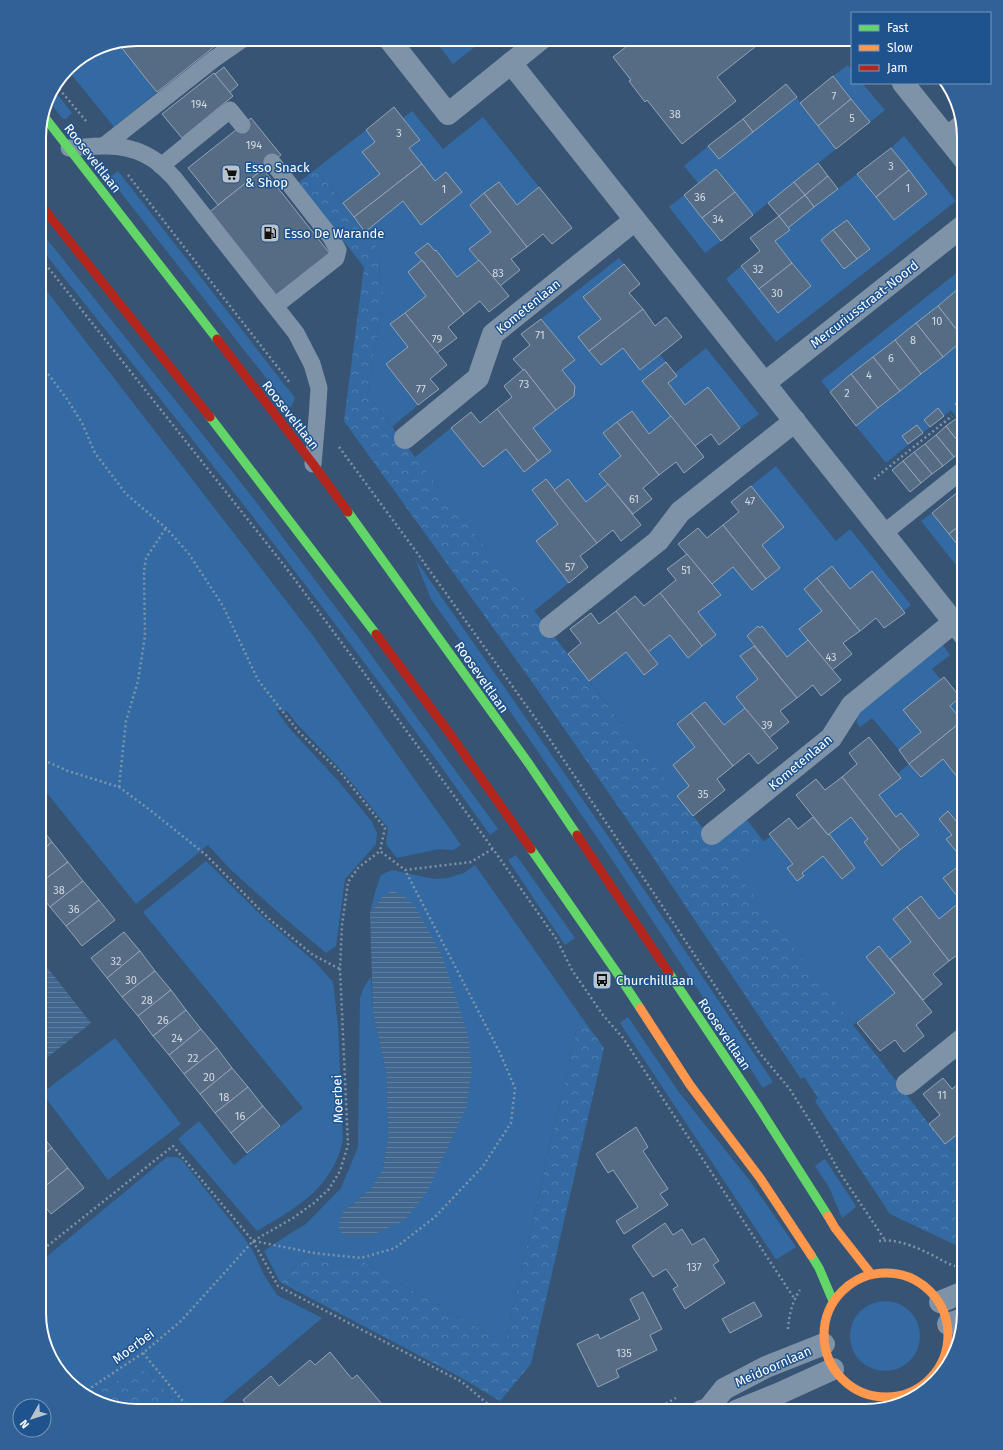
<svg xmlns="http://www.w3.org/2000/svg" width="1003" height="1450" viewBox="0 0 1003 1450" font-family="'Fira Sans',sans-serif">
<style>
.green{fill:#336aa3}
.forest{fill:url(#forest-crowns)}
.water{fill:url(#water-rules)}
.building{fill:#566c85;stroke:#94a4b6}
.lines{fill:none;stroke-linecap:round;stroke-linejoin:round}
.path{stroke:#7f93a8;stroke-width:2.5;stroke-dasharray:2 3;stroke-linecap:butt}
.lane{stroke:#7f93a8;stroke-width:17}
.street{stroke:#7f93a8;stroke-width:22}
.fast{stroke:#63d668;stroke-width:9}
.slow{stroke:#ff974d;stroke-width:9}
.jam{stroke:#b3261e;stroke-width:9}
.labels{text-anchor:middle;stroke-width:3;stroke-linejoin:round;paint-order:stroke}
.number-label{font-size:11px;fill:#d5dae0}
.street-label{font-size:13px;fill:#fff;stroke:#1f538d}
.poi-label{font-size:13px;fill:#fff;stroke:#1f538d;text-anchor:start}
.rim{fill:none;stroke:#fff;stroke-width:2}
</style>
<defs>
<pattern id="forest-crowns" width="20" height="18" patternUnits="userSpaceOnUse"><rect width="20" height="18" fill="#336aa3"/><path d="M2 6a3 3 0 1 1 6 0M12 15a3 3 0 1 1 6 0" fill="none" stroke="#5280b1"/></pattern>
<pattern id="water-rules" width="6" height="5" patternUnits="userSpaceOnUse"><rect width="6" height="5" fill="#42678f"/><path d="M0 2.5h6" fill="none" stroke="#5e7ea0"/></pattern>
</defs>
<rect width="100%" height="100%" fill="#385474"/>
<g class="green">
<path d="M434,39H446L452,47L462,39H485L453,64Z"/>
<path d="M118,43L147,80L157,92L114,127L67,69L100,46Z"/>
<path d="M848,65L852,70V83H862L885,110L870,122L833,76Z"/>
<path d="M53,89L72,113L66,119H63L47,99Z"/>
<path d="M797,97L800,103L836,149L753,215L717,169L698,183L684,166L708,146L719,159Z"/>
<path d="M412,111L443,149L483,117L539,187L517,205L499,182L470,205L491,232L469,249L478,260L457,277L436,250L435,251L428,243L415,253L422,261L408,272L426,296L390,324L408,347L386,364L418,405L392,427L367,395L384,294L380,289L379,256L365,232L403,201L421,225L462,192L446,172L435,181L409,148L420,140L403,118Z"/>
<path d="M366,130L375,142L363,152L380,174L343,203L316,169Z"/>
<path d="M904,136L956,201L776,342L726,279L741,266L778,312L811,286L775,241L790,230L788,227L857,174L894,220L927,194L891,148Z"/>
<path d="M118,171L295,398L291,407L288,406L111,180V176Z"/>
<path d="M684,195L721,241L705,253L669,207Z"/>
<path d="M39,229L257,503L358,637L498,829L490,835C348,633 193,440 39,246Z"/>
<path d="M619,258L624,264L584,297L601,319L578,337L601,365L623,348L640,370L660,355L666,362L642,381L671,416L649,434L631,411L603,433L621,456L599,473L607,485L586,502L568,479L554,490L545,479L532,490L558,524L536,542L569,583L534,611L415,457L451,428L483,467L506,449L524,472L551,451L533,428L574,396L575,386L562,370L575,360L541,319Z"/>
<path d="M964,267V285L830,392L821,381Z"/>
<path d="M39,281L314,637L461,845L453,850L439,849L397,858L386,844L388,828L343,772L297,724L287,711L276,710L290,729L340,783L372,822L377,833L376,844L345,879L336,946L326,953L281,915L230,869L208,845L136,904L39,783Z"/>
<path d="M964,340V412L957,418L951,410L886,463L856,426Z"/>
<path d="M706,348L759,414L740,428L708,388L685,405L668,383L677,376L675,373Z"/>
<path d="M776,466L836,541L850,529L911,605L903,611L872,572L850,589L832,566L804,588L822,611L808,640L787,657L762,626L760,628L758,626L747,636L754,646L741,656L758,679L745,708L724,725L705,702L677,724L695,747L673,765L689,786L677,796L589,681L626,652L644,675L658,664L649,651L670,635L688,658L716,635L698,612L721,595L712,584L784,527L751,486Z"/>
<path d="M932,513L964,553V575L921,521Z"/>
<path d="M415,559L608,836L773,1082L763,1088L607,852L501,698L431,599Z"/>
<path d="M942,644L950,655L932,669L941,680L921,732L899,750L872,718L860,727L857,723V714Z"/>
<path d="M964,694V724L950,706Z"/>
<path d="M943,759L961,782L964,780V831L949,811L939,819L952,835L947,839L964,861L943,878L961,901L939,919L921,896L893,918L911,942L889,959L879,946L866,957L895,993L853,1025L731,867L771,836L793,864L802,873L823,856L842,879L855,868L829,834L851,817L868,839L864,843L882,866L919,835L901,813L896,817L879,795L901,778L898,773L909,764L921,777Z"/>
<path d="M516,855L575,938L565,945L508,860Z"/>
<path d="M206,861L262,916L316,963L333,982L338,1026L343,1140C332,1189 297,1207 257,1231L178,1139L199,1121L234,1165L303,1108L143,912Z"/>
<path d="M475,865L580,1015L505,1343L361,1261L345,1267L307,1255L280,1282L264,1251L289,1234L306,1224L341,1188L358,1147L360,998L364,987L371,977L373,1013L386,1072L388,1135L383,1169L371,1188L343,1212L405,1220L382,897L370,913L375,892L381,875L392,870L434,879L448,878L464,873Z"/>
<path d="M628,1017L678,1091L750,1181L796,1247L777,1259L775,1258L620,1023Z"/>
<path d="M115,1038L181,1124L108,1180L42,1093Z"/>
<path d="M964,1129V1158L958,1155L945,1144Z"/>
<path d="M167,1157H176L181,1159L243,1236L253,1251L264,1275L277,1295L322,1318L212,1411H184L150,1374L138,1368L88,1398L52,1362L39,1313V1263Z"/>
<path d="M825,1159L856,1206L855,1208L842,1218L829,1187L815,1166Z"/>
<circle cx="885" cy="1336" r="35"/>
</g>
<g class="forest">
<path d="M316,169L375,244L379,257L380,288L384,294L367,395L715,844L747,820L764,842L732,867L929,1124C939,1136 949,1152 964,1158V1249L890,1214L815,1101L818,1098L804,1077L801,1079L646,847L530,679L344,421L364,267L298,183Z"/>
<path d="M580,1015L604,1048L531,1364L500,1401L460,1377L280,1282L307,1255L345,1267L361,1261L505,1343Z"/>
<path d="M138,1368L150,1374L184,1411H131L88,1398Z"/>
</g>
<g class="water">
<path d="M391,891L402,894L415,906L442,955L468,1035L472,1071L466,1108L427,1192L405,1220L370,1236L351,1237L342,1234L339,1228V1221L343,1212L371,1188L383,1169L388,1135L386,1072L373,1013L370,913L382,897Z"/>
<path d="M39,957L91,1023L39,1064Z"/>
</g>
<g class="building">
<path d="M137,39H224L157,92L147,80L118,43Z"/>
<path d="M446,39H462L452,47Z"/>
<path d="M636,39H765L717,77L736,101L682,144L647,100L645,102L629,81L631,80L613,57Z"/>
<path d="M224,67L238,85L229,93L215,74Z"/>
<path d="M214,73L233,96L182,138L162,114Z"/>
<path d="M833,76L851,99L818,126L800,103Z"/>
<path d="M786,84L797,97L753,132L743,119Z"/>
<path d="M851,99L870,122L836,149L818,126Z"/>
<path d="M394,107L420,140L409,148L422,164L354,217L343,203L380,174L362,152L375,142L366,130Z"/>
<path d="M251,118L281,155L218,205L188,168Z"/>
<path d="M743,119L753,132L719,159L708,146Z"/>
<path d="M891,148L909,170L876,197L857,174Z"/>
<path d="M818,163L828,176L805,195L794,182Z"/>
<path d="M422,164L435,181L446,172L462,192L421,225L403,201L365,232L354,217Z"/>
<path d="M263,169L331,255L276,298L207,214Z"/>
<path d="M716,169L735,192L702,218L684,195Z"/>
<path d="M909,170L927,194L894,220L876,197Z"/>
<path d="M828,176L838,189L814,207L805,195Z"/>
<path d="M499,182L517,205L539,187L572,228L552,244L543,234L527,247L484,193Z"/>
<path d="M794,182L805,195L779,216L768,203Z"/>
<path d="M735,192L753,215L721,241L702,218Z"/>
<path d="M484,193L527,247L511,259L520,270L500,286L469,249L491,232L470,205Z"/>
<path d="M805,195L814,207L788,228L779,216Z"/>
<path d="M779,216L790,230L775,241L792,263L759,289L741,266L760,251L750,238Z"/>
<path d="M847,220L870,249L857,259L833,230Z"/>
<path d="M833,230L857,259L844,269L821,240Z"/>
<path d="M428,243L435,251L436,250L457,277L479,260L509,296L489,312L480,301L464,314L422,260V261L415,253Z"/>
<path d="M422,260L464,314L448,327L457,338L437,353L405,313L426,296L408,272Z"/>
<path d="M792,263L811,286L778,313L759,289Z"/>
<path d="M624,264L640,284L629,293L643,309L589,351L578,337L601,319L583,297Z"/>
<path d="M959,288L964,294V339L938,306Z"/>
<path d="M938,306L964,339L943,357L916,323Z"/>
<path d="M643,309L655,326L666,317L682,337L640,370L623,348L601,365L589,351Z"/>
<path d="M405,313L447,365L430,379L439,389L418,405L386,364L408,347L390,324Z"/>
<path d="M541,319L575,360L562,370L575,386L574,396L556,410L524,369L523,370L513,359L530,345L521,334Z"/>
<path d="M916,323L943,357L921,374L895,340Z"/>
<path d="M895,340L921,374L900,391L873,357Z"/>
<path d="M873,357L900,391L878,408L851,374Z"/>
<path d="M666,362L677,376L668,383L685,405L708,387L740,428L719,445L711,434L695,446L642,381Z"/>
<path d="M524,369L556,410L533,428L551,451L538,461L497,409L512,397L504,386Z"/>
<path d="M851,374L878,408L856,426L830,392Z"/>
<path d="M964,397V412L963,413L955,404Z"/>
<path d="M938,408L944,416L930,427L924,420Z"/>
<path d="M497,409L538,461L524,472L506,449L483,467L451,428L471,412L480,423Z"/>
<path d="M632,411L649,434L671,416L704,457L684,473L676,462L659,475L617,422Z"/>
<path d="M964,412V427L957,418Z"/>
<path d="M957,418L964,427V449L946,426Z"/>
<path d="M617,422L659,475L643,488L652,499L633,514L599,474L621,456L603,433Z"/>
<path d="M917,425L923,433L908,444L902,436Z"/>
<path d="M946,426L964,449L954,457L936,435Z"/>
<path d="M936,435L954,457L943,466L925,444Z"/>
<path d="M925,444L943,466L932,474L914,452Z"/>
<path d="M914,452L932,474L921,483L903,461Z"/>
<path d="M903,461L921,483L910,492L892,470Z"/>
<path d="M546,479L597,543L580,556L588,567L569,583L536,541L558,524L532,490Z"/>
<path d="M568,479L586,502L608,484L641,525L621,541L613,530L597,543L554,490Z"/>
<path d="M751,486L784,527L762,545L780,568L766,579L723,525L739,512L731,502Z"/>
<path d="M964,487V522L949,534L932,513Z"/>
<path d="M964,522V553L949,534Z"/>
<path d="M723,525L766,579L752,590L733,567L712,584L678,544L698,528L707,538Z"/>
<path d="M687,554L721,595L698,612L716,635L702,646L660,593L676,580L667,569Z"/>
<path d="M832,566L850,589L872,571L905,613L884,628L876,618L860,631L817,578Z"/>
<path d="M817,578L860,631L843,643L852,654L832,670L799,629L822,611L804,589Z"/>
<path d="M660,593L702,646L688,658L670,635L648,652L616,611L635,596L644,606Z"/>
<path d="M616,611L658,664L644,675L626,652L589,681L568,654L581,643L570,629L591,613L599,624Z"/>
<path d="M758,626L760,628L762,626L787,657L808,640L841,680L821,696L813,685L797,698L747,636Z"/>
<path d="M754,646L797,698L780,711L789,722L769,738L736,697L758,679L740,656Z"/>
<path d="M944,677L960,697L950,706L962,721L909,764L899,750L921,732L903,710Z"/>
<path d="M705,702L724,725L745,708L778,748L758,764L749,753L733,766L691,713Z"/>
<path d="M691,713L733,766L717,779L725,790L693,816L677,796L689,786L673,765L695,747L677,724Z"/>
<path d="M962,721L964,724V780L961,782L943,759L921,777L909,764Z"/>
<path d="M869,737L901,778L879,795L896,817L901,813L919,835L900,850L842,777L857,764L849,753Z"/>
<path d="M842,777L900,850L882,866L864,842L868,839L851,817L828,835L796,795L816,779L825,790Z"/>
<path d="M948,811L964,831V861L946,839L952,835L939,819Z"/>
<path d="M813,817L828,835L829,834L855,868L842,879L823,856L802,873L804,876L797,881L787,868L793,864L769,834L789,818L798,829Z"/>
<path d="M39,825L52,842L39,853Z"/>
<path d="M52,842L68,862L39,884V853Z"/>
<path d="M68,862L83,881L50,907L39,893V884Z"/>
<path d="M964,862V905L943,878Z"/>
<path d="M83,881L99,900L66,926L50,907Z"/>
<path d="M921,896L939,919L961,901L964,905V950L949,961L907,907Z"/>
<path d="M99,900L115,920L82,946L66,926Z"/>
<path d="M907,907L949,961L933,974L942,984L923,1000L890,959L911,942L893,919Z"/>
<path d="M124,932L140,951L107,978L91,958Z"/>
<path d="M879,946L932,1012L916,1025L924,1036L904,1052L895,1040L880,1051L857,1023L895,993L866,957Z"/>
<path d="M140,951L155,971L122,997L107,978Z"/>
<path d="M155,971L171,990L138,1016L122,997Z"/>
<path d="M171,990L186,1010L153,1036L138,1016Z"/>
<path d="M186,1010L201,1029L169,1055L153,1036Z"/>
<path d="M201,1029L217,1048L184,1074L169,1055Z"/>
<path d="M217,1048L232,1068L200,1094L184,1074Z"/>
<path d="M232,1068L248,1087L215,1113L200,1094Z"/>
<path d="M943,1078L952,1089L964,1079V1129L945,1144L929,1124L940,1115L923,1094Z"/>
<path d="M248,1087L263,1106L231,1133L215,1113Z"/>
<path d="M263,1106L280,1126L247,1153L231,1133Z"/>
<path d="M636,1127L648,1147L643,1151L668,1189L660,1194L668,1205L624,1234L616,1221L638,1207L613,1170L608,1173L596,1154Z"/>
<path d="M39,1132L52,1148L39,1159Z"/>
<path d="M52,1148L68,1168L39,1191V1159Z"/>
<path d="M68,1168L84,1188L51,1214L39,1199V1191Z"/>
<path d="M665,1223L673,1235L682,1229L692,1245L704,1238L719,1261L713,1265L725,1283L685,1309L673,1289L678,1286L666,1269L653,1277L632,1246Z"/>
<path d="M643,1292L662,1329L650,1335L657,1350L616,1370L619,1377L598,1387L577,1344L598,1334L600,1339L640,1319L630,1299Z"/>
<path d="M754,1302L762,1316L730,1333L722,1319Z"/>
<path d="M330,1352L352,1379L357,1375L388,1411H252L243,1400L271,1376L279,1386L310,1360L315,1365Z"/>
</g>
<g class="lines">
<g class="path">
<path d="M56,85L86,121"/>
<path d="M128,175L290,383"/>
<path d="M39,256L287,569L364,673L493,849L557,940L572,970L603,1015L623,1038L794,1298"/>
<path d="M39,272L47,266"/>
<path d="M39,362L67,399L82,423L95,453L126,494L166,528L189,554L223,606L258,680L298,731L341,773L385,828L380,851"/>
<path d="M339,447L415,550L538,722L653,892L758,1051L789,1088L815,1129L840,1173L885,1240"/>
<path d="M874,479L952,416"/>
<path d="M39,758L68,771L119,787L150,810L206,855L268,918L313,955L340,969"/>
<path d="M119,787L126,721L138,681L145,636L144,571L146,558L166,528"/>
<path d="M254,1241L314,1253L361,1258L395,1248L435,1217L483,1166L511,1123L515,1088L500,1053L405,870"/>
<path d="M879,1241C895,1238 916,1247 930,1254C939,1258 945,1263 955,1266"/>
<path d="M39,1251H41L173,1146L253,1241L278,1286L462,1382L496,1411"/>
<path d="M788,1329C789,1315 792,1302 800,1290"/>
<path d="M143,1353L191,1411"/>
<path d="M83,1393L143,1353L181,1321L253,1241L293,1218L314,1203L329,1189L340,1171L348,1145L340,969L342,925L348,882L358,868L380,851L405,870L471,862L494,848"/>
<path d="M819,1405L826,1411"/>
<path d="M659,1411L667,1403L676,1398"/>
</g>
<g class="lane">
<path d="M105,145L214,59L243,39"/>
<path d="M69,148C100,146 125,141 153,159C161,164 168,172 174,178L296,333L312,364L319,388L317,418L313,464"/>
<path d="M272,162L330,236L338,250L336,258L275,306"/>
<path d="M161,166L230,110L242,125"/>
<path d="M884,533L964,469"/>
</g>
<g class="street">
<path d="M389,39L448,114L541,39"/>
<path d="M511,63L964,635"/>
<path d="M903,83L964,159"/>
<path d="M947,138L961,126"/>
<path d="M765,383L964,225"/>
<path d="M405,438L478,378L493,334L635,220"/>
<path d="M550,627L658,541L680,512L795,421"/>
<path d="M712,834L831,738L852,705L954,622"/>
<path d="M907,1084L964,1038"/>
<path d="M940,1302L964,1292"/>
<path d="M948,1324L963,1319"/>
<path d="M701,1411L708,1409L724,1389L766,1367L824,1344"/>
<path d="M736,1411L778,1394L833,1369"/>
</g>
<g class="fast">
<path d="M43,115L217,339"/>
<path d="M210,417L376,634"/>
<path d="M348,512L529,764L577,835"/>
<path d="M531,849L615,970L640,1008"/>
<path d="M669,973L758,1106L828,1216"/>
<path d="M811,1255L819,1268L833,1301"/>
</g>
<g class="slow">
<path d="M640,1008L690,1085L760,1178L811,1255"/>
<path d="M828,1216L835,1228L871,1274"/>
<circle cx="886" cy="1335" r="62"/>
</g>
<g class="jam">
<path d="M39,203L210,417"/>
<path d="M217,339L313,464L348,512"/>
<path d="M376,634L450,734L531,849"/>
<path d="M577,835L669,973"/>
</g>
</g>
<defs>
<symbol id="supermarket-square" viewBox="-11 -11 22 22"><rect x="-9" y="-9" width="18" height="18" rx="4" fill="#b9c3ce" stroke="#1f538d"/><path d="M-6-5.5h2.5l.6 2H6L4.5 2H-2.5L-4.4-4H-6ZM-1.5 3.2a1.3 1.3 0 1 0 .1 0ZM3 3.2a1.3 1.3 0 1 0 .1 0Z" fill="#111"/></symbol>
<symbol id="fuel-square" viewBox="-11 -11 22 22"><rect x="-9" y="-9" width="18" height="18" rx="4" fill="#b9c3ce" stroke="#1f538d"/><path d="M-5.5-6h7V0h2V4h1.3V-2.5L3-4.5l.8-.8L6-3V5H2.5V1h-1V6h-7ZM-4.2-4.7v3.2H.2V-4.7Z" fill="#111"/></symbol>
<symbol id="bus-square" viewBox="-11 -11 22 22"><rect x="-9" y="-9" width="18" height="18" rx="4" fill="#b9c3ce" stroke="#1f538d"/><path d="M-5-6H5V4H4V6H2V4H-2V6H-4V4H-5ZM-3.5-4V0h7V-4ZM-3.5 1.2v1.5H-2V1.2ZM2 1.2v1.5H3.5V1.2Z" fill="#111"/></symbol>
</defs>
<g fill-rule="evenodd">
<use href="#supermarket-square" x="220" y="163" width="22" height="22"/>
<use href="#fuel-square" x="259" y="222" width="22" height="22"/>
<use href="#bus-square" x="591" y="969" width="22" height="22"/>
</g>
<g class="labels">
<g class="number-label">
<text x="834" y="100">7</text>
<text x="199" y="108">194</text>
<text x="675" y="118">38</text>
<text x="852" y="122">5</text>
<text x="399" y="137">3</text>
<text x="254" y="149">194</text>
<text x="891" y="170">3</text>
<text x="908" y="192">1</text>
<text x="444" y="193">1</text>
<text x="700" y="201">36</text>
<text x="718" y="223">34</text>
<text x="758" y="273">32</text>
<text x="498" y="277">83</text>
<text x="777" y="297">30</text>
<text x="937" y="325">10</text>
<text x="540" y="339">71</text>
<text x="437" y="343">79</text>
<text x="913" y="344">8</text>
<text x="891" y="362">6</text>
<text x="869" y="379">4</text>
<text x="524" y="388">73</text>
<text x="421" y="393">77</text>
<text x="847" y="397">2</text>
<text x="634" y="503">61</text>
<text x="750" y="505">47</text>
<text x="570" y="571">57</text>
<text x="686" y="574">51</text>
<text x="831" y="661">43</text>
<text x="767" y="729">39</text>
<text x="703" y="798">35</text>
<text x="59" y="894">38</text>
<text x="74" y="913">36</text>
<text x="116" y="965">32</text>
<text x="131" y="984">30</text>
<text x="147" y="1004">28</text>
<text x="163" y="1024">26</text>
<text x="177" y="1042">24</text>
<text x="193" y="1062">22</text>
<text x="209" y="1081">20</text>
<text x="942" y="1099">11</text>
<text x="224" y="1101">18</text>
<text x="240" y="1120">16</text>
<text x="694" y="1271">137</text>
<text x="624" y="1357">135</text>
</g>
<g class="street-label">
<text transform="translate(93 158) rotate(52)" y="5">Rooseveltlaan</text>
<text transform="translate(864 304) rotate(-38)" y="5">Mercuriusstraat-Noord</text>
<text transform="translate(528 306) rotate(-39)" y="5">Kometenlaan</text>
<text transform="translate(291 415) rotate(52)" y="5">Rooseveltlaan</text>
<text transform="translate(482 677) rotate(55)" y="5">Rooseveltlaan</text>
<text transform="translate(800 762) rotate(-40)" y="5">Kometenlaan</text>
<text transform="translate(725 1034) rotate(56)" y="5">Rooseveltlaan</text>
<text transform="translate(337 1099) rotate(-92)" y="5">Moerbei</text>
<text transform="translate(133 1346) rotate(-37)" y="5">Moerbei</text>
<text transform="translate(773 1366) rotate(-24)" y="5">Meidoornlaan</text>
</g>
<g class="poi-label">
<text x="245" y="172">Esso Snack<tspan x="245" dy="15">&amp; Shop</tspan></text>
<text x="284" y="238">Esso De Warande</text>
<text x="616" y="985">Churchilllaan</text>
</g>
</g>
<path d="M0 0H1003V1450H0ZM137 46H866A91 91 0 0 1 957 137V1313A91 91 0 0 1 866 1404H137A91 91 0 0 1 46 1313V137A91 91 0 0 1 137 46Z" fill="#316196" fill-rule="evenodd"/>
<path class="rim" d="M137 46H866A91 91 0 0 1 957 137V1313A91 91 0 0 1 866 1404H137A91 91 0 0 1 46 1313V137A91 91 0 0 1 137 46Z"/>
<rect x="851" y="12" width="140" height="72" fill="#1f538d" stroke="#7998bb"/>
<rect x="859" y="25" width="20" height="6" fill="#63d668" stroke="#7998bb"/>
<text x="887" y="32" font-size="12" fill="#ffffff">Fast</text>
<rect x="859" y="45" width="20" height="6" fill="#ff974d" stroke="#7998bb"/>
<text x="887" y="52" font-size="12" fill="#ffffff">Slow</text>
<rect x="859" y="65" width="20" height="6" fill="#b3261e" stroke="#7998bb"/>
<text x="887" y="72" font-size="12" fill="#ffffff">Jam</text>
<g transform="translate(32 1418) rotate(231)"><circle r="19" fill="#1f538d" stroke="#7998bb"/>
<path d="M0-3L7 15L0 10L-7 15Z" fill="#b9c3ce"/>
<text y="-6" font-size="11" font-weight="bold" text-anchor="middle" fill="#ffffff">N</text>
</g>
</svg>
